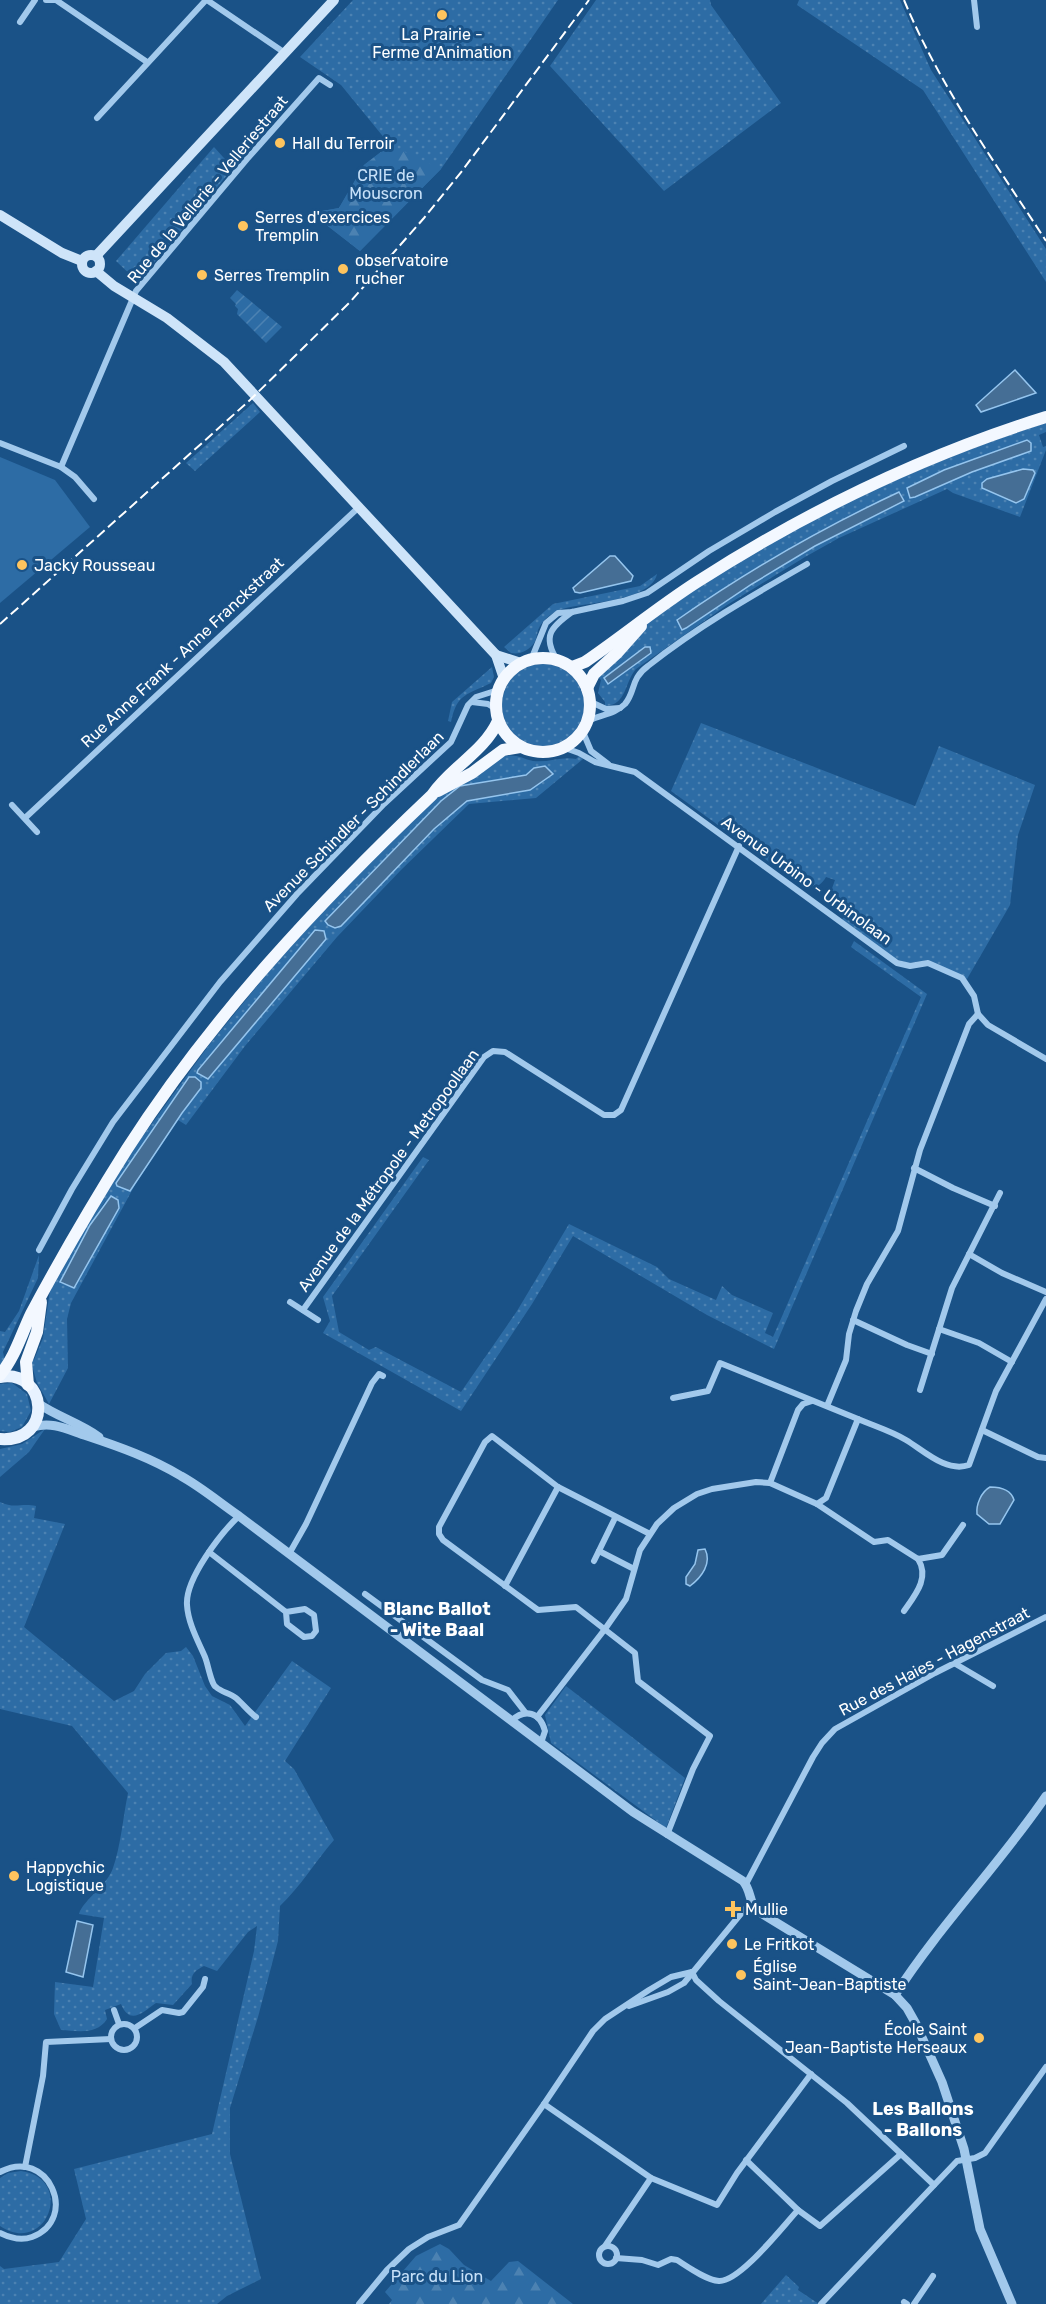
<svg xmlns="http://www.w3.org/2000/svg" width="1046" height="2304" viewBox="0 0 1046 2304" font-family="Rubik,sans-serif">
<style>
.grass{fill:url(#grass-dots);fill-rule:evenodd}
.forest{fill:url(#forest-firs)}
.garden{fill:url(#garden-furrows)}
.pitch{fill:#2d6ca5}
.water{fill:#456e95;stroke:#95c5ee;stroke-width:1.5}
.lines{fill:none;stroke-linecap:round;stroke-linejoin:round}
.minor{stroke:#a2c9ec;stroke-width:6}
.tertiary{stroke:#a2c9ec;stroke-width:9}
.secondary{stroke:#cee4f9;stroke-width:10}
.primary{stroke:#e7f2ff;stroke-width:12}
.trunk{stroke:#f3f8ff;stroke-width:12}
.rail{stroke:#fff;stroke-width:2;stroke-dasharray:10 4.5;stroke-linecap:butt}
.poi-dot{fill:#fec45e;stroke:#1a5287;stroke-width:2}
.labels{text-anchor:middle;stroke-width:6;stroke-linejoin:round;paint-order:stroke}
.poi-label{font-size:16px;fill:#fff;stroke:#1a5287;text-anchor:start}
.park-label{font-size:16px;fill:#c7e1f9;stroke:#1a5287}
.street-label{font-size:16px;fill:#fff;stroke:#1a5287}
.neighbourhood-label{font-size:18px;font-weight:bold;fill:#fff;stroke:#1a5287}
</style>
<defs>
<pattern id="grass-dots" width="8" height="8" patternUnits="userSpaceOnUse" patternTransform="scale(1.5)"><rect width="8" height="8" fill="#2d6ca5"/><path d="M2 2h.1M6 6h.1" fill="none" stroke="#4c82b2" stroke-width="1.8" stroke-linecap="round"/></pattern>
<pattern id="forest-firs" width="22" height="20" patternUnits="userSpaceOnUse" patternTransform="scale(1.5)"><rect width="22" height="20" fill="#2d6ca5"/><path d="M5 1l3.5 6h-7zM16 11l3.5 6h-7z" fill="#4c82b2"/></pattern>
<pattern id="garden-furrows" width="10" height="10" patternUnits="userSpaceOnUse" patternTransform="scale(1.5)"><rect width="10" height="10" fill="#2d6ca5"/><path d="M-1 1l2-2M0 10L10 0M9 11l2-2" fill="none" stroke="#4c82b2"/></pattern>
</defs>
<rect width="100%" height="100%" fill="#1a5287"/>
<g class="grass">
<path d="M353,0H558L441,169L360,251L311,213L339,208L364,165L390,145L341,85L300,57Z"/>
<path d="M596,0H710L711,5L781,103L664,191L550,66Z"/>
<path d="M799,0H900L931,70L1046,249V282L923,90L797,5Z"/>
<path d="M214,147L233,168L138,282L116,261Z"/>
<path d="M253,403L260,412L195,471L186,463Z"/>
<path d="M1046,423V432L1039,435L1043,447L1046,446V450L1020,517L953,493L947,489L839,538L805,557L727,605L636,669C624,683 627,705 605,706V702L598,693L601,680L598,677C616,657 634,635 654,617C681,595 713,578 742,560C838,503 939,457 1046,423ZM972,472L915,497L907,488ZM900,492L903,502L815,546L752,584L686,628L677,620C747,571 822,527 900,492Z"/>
<path d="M657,574C651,601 589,602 566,608C554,611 543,618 538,630C537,634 536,641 534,643C529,650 520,655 511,653L504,647L553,604L640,586Z"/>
<circle cx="543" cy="705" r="41"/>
<path d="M492,667L494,677L491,683C467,695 457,693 451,722L448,721L452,702Z"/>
<path d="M701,723L915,806L939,746L1035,785L1018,835L1010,905L967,979L929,960L908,963L893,958L842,920L844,916L830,901V894L835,880L826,877C820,887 813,890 801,885L671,791Z"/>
<path d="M503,753L505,756C517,754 523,759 533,761C548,763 562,756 576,759L579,756L583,759L536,798L469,804L401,870L337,937L245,1046L186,1125L178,1120L136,1183L71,1303L67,1319L68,1368L49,1404L37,1383L33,1369H31L32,1359L34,1360L43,1338L50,1290L68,1256L134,1148L209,1045L279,959L356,875L434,798ZM545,766L530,790L467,801L434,829L341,926L325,921L441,801L460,786L526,775L534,768ZM315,930L326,939L208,1079L198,1070ZM187,1079L201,1088L182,1113L130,1191L117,1186L116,1183ZM106,1200L74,1288L60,1283L90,1225Z"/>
<path d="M854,941L927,994L774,1349L707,1315L573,1236L532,1304L461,1411L323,1333L330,1321L323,1297L423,1157L429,1160L332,1296L339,1332L369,1350L376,1347L461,1392L517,1311L569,1224L657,1267L669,1279L716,1300L722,1286L732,1295L773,1313L765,1333L773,1337L921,997L851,947Z"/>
<path d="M39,1255L38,1278L3,1352L5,1361L0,1366V1331L5,1332L19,1311Z"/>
<path d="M12,1383L27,1394L31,1411L22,1427L10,1432L0,1431V1384Z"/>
<path d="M45,1429L29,1452L0,1477V1449L22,1444Z"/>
<path d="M0,1502C14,1509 21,1503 36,1506L34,1518L65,1524L24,1627L114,1701L134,1691L145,1674L166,1653L181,1651L186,1647L193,1656L205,1686L212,1696L230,1705L245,1726L292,1661L331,1688L285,1761L294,1769L334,1840C315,1862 301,1886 280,1906L278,1941L258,2017L230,2108V2154L261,2279L227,2296L217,2304H0V2266L4,2269L59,2262L86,2219L74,2169L212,2134L254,1951L257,1926L248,1932L217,1971L204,1966C196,1970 190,1974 192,1984L173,2005L156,2003C143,2012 130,2026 121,2004L105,2010L107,2019C97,2035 78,2031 61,2030L54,2014L55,1982L93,1987L104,1918L79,1914C83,1900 107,1886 113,1868C121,1845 123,1817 128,1793L72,1726L0,1709Z"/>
<path d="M566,1686L685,1778L666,1828L551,1743L545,1715Z"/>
<path d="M21,2171C76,2179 46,2257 0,2226V2178L8,2173Z"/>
<path d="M786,2275L799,2287L798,2290L819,2304H761Z"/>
</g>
<g class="forest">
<path d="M390,145L441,169L360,251L311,213L339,208L364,165Z"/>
<path d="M440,2244L449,2249L464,2265L491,2281L509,2262L518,2261L573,2304H389L392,2300L385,2292L416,2256Z"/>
</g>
<path class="garden" d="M237,290L282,327L266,343L237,314L238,309L235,306L236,304L230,298Z"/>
<path class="pitch" d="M0,457L55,480L90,527L0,603Z"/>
<g class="water">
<path d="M1015,370L1036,393L981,412L976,405Z"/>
<path d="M1027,440L1031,443V451L972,472L915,497L910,498L907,488L944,470Z"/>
<path d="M1023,469L1033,470L1035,473L1024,499L1016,503L982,488V483L987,479Z"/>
<path d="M899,492L904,501L815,546L752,584L686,628L682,630L677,620C747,571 822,528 899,492Z"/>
<path d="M610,556H615L633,576L631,581L580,593L575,592L573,588Z"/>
<path d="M645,647H650L651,653L608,684L604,678Z"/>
<path d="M545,766L553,774L530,790L467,801L434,829L341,926L335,928L328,925L325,921L441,801L460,786L526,775L534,768Z"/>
<path d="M315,930L324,931L326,939L213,1073L208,1079L197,1073L198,1070Z"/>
<path d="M189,1077H195L201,1082V1088L182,1113L130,1191L117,1186L116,1183Z"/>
<path d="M111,1196L118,1200L119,1208L74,1288L60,1282L90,1225Z"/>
<path d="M990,1487C1000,1487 1011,1490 1014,1500L1000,1524H989L977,1514C976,1505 981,1492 990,1487Z"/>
<path d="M705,1549C712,1563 702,1577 690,1586L686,1584V1577L695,1564L698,1550Z"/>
<path d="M77,1921L93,1925L83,1977L66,1972Z"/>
</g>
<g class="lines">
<g class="minor">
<path d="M46,0H56L147,62"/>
<path d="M207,0L285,53"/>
<path d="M974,0L977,27"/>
<path d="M20,22L35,0"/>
<path d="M97,118L206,0"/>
<path d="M0,443L61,467L75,477L94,499"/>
<path d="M61,467L136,291L247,159L319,78L330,85"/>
<path d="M531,660L546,623L558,613L572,612L623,601L647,593L709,551L775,512L832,481L904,446"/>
<path d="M557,660C542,636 551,627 572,612"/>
<path d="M472,702L488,704L496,709"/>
<path d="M591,702L606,709L620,708"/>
<path d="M588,721C601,714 614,715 625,704C636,691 630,679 648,666C697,627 753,595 807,564"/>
<path d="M583,732L591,751L608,764"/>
<path d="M565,748L579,753L595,762L635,772L897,963L910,966L928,963L962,978L974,996L978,1014L988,1025L1046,1059"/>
<path d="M12,805L37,832"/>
<path d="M25,818L359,507"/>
<path d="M914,1168L953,1188L995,1206"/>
<path d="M39,1250L72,1189L113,1122L220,982L297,894L384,804L451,742L468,705L476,697L498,690"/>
<path d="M969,1254L1002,1273L1046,1292"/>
<path d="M290,1302L318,1320"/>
<path d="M303,1310L484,1057L493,1051L505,1052L604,1115H614L621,1110L739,846"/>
<path d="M853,1320L907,1345L932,1354"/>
<path d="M939,1329L979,1343L1012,1362"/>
<path d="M920,1390L952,1288L1000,1193"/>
<path d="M827,1406L846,1360L849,1334L856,1311L867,1284L898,1231L920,1150L969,1024L978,1014"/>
<path d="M858,1419C874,1426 891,1431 906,1440C923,1450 946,1473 969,1465L996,1391L1046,1299"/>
<path d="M982,1430L1038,1457L1046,1458"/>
<path d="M770,1483L798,1410L803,1404L812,1401"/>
<path d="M817,1504L874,1542L888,1540L918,1559L942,1555L963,1525"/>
<path d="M239,1516C221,1533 185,1579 187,1605C188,1623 198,1641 205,1657C208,1664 211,1684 216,1687C221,1692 230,1693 236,1698C243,1704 248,1711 256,1717"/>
<path d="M650,1534L558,1487L492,1436L485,1442L439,1527V1534L443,1540L538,1610L576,1607L635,1653L638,1681L710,1736L693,1769L667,1835"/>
<path d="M599,1551L634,1569"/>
<path d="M209,1552L286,1612L305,1609L314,1615L316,1631L312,1636L304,1637L287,1624L286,1612"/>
<path d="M289,1554L306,1524L372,1383L379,1374L383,1376"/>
<path d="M594,1561L615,1518"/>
<path d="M505,1586L558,1487"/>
<path d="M365,1594L482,1680L508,1690L525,1712"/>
<path d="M904,1611C915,1595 930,1578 918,1559"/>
<path d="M954,1663L993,1686"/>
<path d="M537,1717L605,1629L626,1599L640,1550L657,1524L674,1508L697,1494L712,1489L756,1482L770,1483L817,1504L826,1498L858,1419L720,1363L708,1391L673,1398"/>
<path d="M511,1721C525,1708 540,1712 545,1731L541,1743"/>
<path d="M746,1884L813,1757L822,1743L835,1729L935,1673L1046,1617"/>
<path d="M692,1972L696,1980L719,2001L847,2103L934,2185"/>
<path d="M629,2006L668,1992L684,1983L744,1910L752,1903"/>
<path d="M114,2010L119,2024"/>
<circle cx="124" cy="2037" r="13"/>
<path d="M135,2028L162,2010L179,2013L183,2012L203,1987L205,1979"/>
<path d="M544,2104L651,2178L717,2205L737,2173L811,2074"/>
<path d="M746,2160L798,2210L820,2226L901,2154"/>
<path d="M25,2167L43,2076L46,2042L111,2039"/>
<path d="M0,2172C48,2146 80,2219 32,2237C21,2241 10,2238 0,2233"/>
<path d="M605,2246L651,2178"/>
<circle cx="608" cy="2255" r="9"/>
<path d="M616,2258L642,2260L658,2265L671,2259L677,2260C688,2267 706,2280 719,2281C740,2282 783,2226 798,2210"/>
<path d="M904,2302L907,2304"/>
<path d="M359,2304L387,2270L409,2249L428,2237L459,2225L544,2104L593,2031L605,2019L649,1990L671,1977L692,1972"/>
<path d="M821,2304L957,2161L975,2158L985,2153L1046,2067"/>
<path d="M914,2304L933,2276"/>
</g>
<g class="tertiary">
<path d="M39,1404C58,1417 80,1423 99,1437"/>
<path d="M33,1427C53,1421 68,1430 87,1436C120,1447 151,1458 181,1476C201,1487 220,1503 239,1516L633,1812L743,1881C751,1890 749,1901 756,1910L895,1995L907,2008L916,2024L942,2082L964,2149L980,2229L1012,2304"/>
<path d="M895,1995C940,1925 999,1865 1046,1796"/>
</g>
<g class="secondary">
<path d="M0,215L62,253L82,261"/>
<circle cx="91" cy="264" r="9"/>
<path d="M96,256L334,0"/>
<path d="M96,271L114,286L167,318L224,362L496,655L504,679"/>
<path d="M496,655L521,663"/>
</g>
<path class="primary" d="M0,1377C48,1369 54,1443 0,1439"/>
<g class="trunk">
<circle cx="543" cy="705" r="47"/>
<path d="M572,667L585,662C623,636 658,607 697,582C806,512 921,456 1046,417"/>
<path d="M587,688L594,674L617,653L641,626"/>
<path d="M438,791L472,773L503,750L520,747"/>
<path d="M0,1375C15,1357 21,1335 31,1314C61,1258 93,1203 127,1149C211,1018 319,902 432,795C451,767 484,752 498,721"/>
<path d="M28,1385L26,1362L37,1332L41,1302"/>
</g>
<g class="rail">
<path d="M904,0C940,87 995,162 1046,241"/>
<path d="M0,624L250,400L351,301L424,218L462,171L589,0"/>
</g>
</g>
<g class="poi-dot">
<circle cx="442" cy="15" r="6"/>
<circle cx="280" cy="143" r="6"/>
<circle cx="243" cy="226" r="6"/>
<circle cx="343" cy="269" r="6"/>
<circle cx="202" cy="275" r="6"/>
<circle cx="22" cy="565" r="6"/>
<circle cx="14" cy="1876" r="6"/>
<path d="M730 1900h6v6h6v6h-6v6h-6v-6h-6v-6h6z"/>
<circle cx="732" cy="1944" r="6"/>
<circle cx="741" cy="1975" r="6"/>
<circle cx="979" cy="2038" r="6"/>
</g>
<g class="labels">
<g class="poi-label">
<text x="442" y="40" text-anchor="middle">La Prairie -<tspan x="442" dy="18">Ferme d'Animation</tspan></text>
<text x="292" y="149">Hall du Terroir</text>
<text x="255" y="223">Serres d'exercices<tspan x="255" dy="18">Tremplin</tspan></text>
<text x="355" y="266">observatoire<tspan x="355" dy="18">rucher</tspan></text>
<text x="214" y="281">Serres Tremplin</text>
<text x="34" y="571">Jacky Rousseau</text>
<text x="26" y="1873">Happychic<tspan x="26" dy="18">Logistique</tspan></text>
<text x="745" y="1915">Mullie</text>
<text x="744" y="1950">Le Fritkot</text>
<text x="753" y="1972">Église<tspan x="753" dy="18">Saint-Jean-Baptiste</tspan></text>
<text x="967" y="2035" text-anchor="end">École Saint<tspan x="967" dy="18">Jean-Baptiste Herseaux</tspan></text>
</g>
<g class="park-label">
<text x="386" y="181">CRIE de<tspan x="386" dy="18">Mouscron</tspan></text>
<text x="437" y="2282">Parc du Lion</text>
</g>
<g class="street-label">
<text transform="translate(207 189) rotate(-50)" y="6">Rue de la Vellerie - Velleriestraat</text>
<text transform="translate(182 652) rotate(-43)" y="6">Rue Anne Frank - Anne Franckstraat</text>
<text transform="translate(353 821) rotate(-45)" y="6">Avenue Schindler - Schindlerlaan</text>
<text transform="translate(807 880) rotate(36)" y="6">Avenue Urbino - Urbinolaan</text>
<text transform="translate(388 1170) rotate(-54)" y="6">Avenue de la Métropole - Metropoollaan</text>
<text transform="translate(934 1661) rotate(-28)" y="6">Rue des Haies - Hagenstraat</text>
</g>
<g class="neighbourhood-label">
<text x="437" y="1615">Blanc Ballot<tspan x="437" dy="21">- Wite Baal</tspan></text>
<text x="923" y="2115">Les Ballons<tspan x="923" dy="21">- Ballons</tspan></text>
</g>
</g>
</svg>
